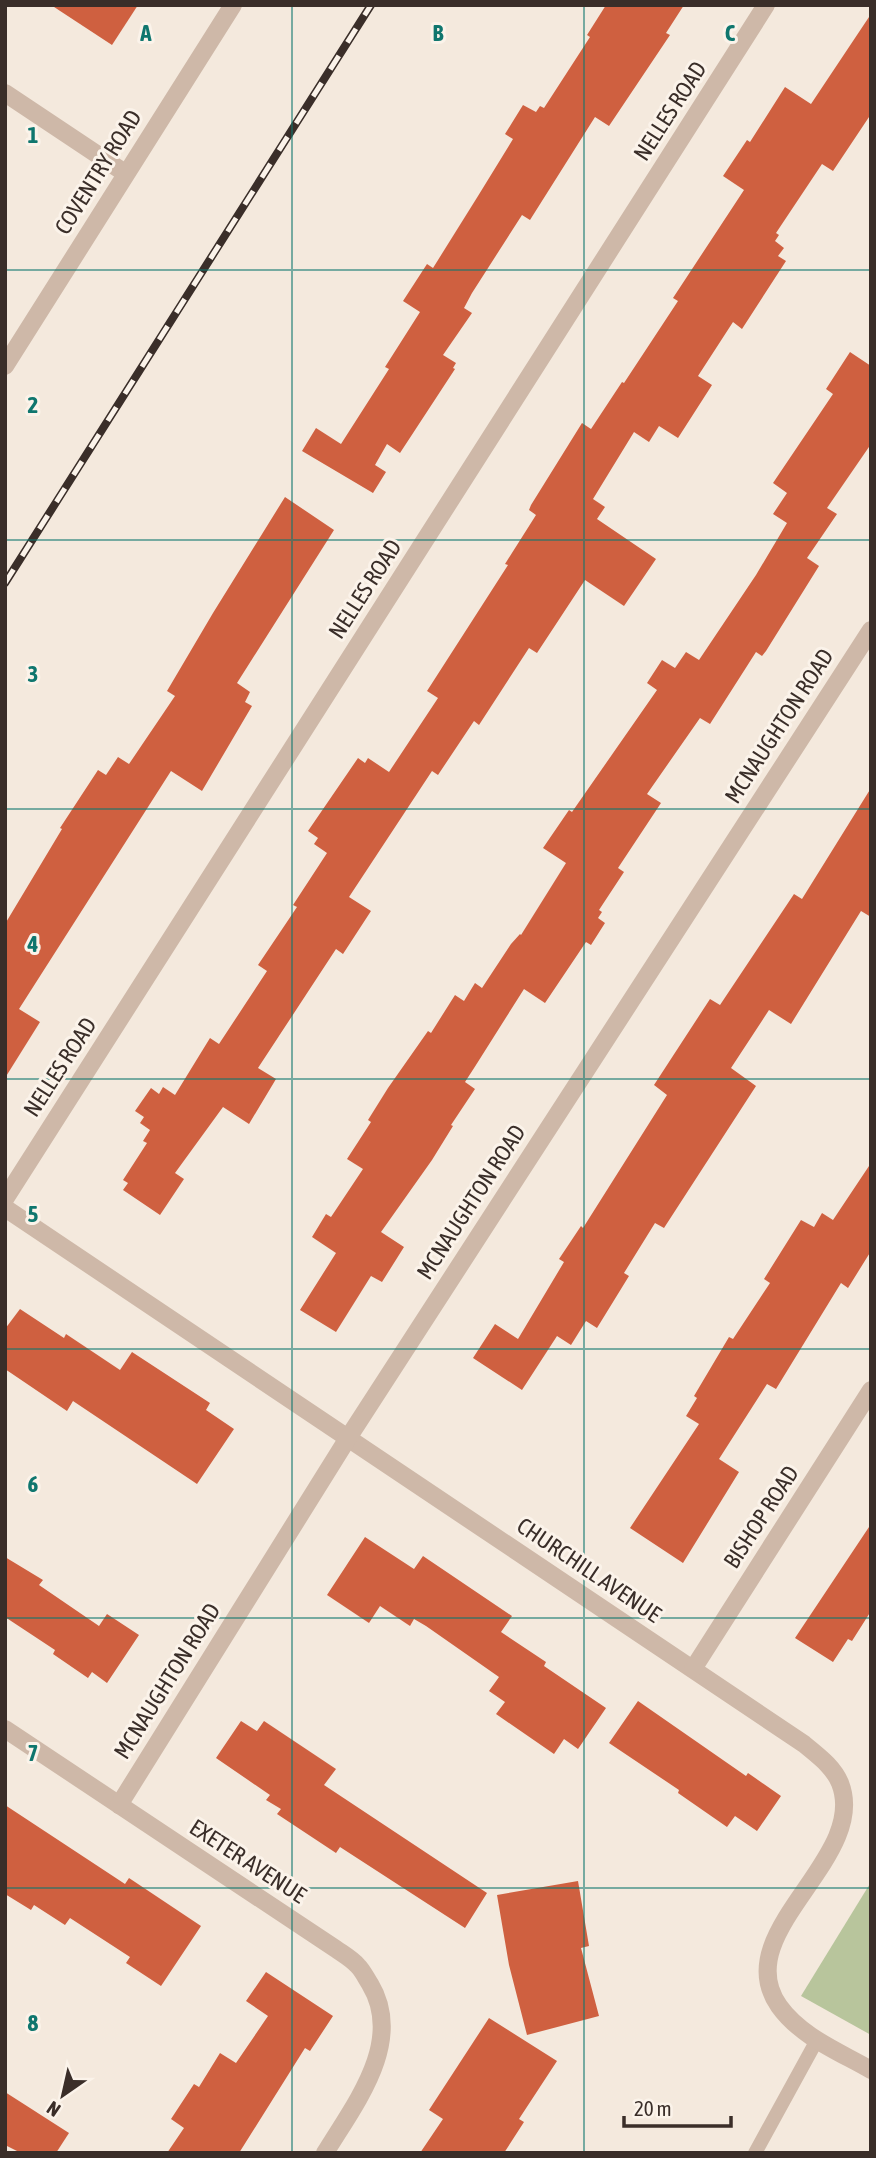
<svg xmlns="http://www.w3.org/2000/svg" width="876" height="2158" viewBox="0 0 876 2158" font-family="'Asap Condensed',sans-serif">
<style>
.green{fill:#b8c59c}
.building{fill:#cf6040}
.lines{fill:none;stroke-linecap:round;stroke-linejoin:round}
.service{stroke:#ceb8a8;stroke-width:14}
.minor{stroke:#ceb8a8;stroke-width:18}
.rail-casing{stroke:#3a2e29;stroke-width:8}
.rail{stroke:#fbf3ea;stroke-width:5;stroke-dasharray:16;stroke-linecap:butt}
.grid{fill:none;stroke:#0f766e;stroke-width:2;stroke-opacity:0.55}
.labels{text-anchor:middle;stroke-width:6;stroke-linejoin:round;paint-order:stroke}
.street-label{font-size:23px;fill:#3a2e29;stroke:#fbf3ea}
.grid-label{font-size:23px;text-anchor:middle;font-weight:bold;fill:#0f766e;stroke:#fbf3ea;stroke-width:6;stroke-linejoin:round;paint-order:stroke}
</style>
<rect width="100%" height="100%" fill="#f4e9dd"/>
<path class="green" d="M871,1882V2035L801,1996Z"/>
<g class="building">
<path d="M51,5H138L112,45Z"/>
<path d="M606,5H684L666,33L670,35L609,126L595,117L530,220L522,215L472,293L464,308L472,313L443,355L456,363L453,368L455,369L400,453L387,444L375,465L386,472L373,493L302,451L316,428L341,444L389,369L385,367L420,312L403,301L427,264L433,268L478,196L513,139L505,134L523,105L536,112L540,106L544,108L590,37L587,35Z"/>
<path d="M871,14V114L833,171L822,164L776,233L779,235L775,241L784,248L778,256L786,261L742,329L733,322L698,376L712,385L678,438L659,426L649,442L634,432L593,499L605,507L597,519L656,559L624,606L585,580L537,653L529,648L479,725L474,721L438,775L432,771L349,897L371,911L343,954L336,949L258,1068L276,1079L249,1124L223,1107L175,1173L184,1179L160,1215L123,1190L128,1183L123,1180L147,1143L143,1141L150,1130L140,1123L144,1117L135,1111L151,1088L159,1094L163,1087L175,1095L210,1038L219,1044L267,971L258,965L297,907L293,905L327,853L314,844L318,838L308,831L358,758L365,763L368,758L389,772L438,698L427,691L508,565L505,564L536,515L529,510L531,505L582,423L591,429L622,382L624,383L678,301L673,298L744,190L723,176L747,140L750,142L785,87L811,104Z"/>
<path d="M850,352L871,366V444L827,508L837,514L807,558L819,566L766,651L762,656L756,652L710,724L700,718L647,794L661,803L618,868L624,872L599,910L602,912L598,918L605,923L591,945L586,942L545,1003L524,989L476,1065L465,1082L475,1089L451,1125L453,1126L432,1160L381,1232L404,1247L382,1282L371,1276L336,1332L300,1310L336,1253L312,1237L326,1214L331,1217L363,1169L347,1159L371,1122L368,1120L388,1088L428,1031L431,1033L455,995L464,1001L475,983L482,988L511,944L520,934L521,935L566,863L543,848L569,810L572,812L657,690L647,683L662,660L675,668L686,652L699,660L756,575L787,523L773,514L787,493L773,483L833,394L826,389Z"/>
<path d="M285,497L334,530L237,683L250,692L245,702L252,706L202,791L171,771L19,1009L40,1022L5,1078V924L62,829L60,828L98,770L106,775L118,757L129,764L175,696L167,691L213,613Z"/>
<path d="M871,788V917L861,911L791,1024L769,1010L731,1068L756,1086L664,1228L655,1223L624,1273L629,1276L597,1328L586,1321L571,1345L557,1336L522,1390L473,1358L495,1324L518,1339L564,1262L559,1259L581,1226L583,1228L667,1095L654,1085L710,999L720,1005L794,894L802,899Z"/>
<path d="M871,1163V1251L848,1288L841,1283L776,1389L767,1384L719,1459L739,1472L683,1563L630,1528L699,1424L686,1416L697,1398L694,1396L729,1337L733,1339L770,1283L764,1279L801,1220L814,1227L822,1213L833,1220Z"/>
<path d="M20,1309L64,1338L66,1334L120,1370L132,1352L210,1403L206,1410L234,1429L197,1484L73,1401L67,1411L5,1369V1329Z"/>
<path d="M871,1524V1611L852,1641L848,1639L833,1662L795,1638Z"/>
<path d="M365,1537L414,1569L423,1556L512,1616L501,1632L546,1662L544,1666L606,1708L578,1749L564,1739L554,1754L496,1714L505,1702L489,1691L499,1677L426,1626L414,1619L410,1626L380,1606L369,1623L327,1595Z"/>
<path d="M5,1557L43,1580L39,1585L99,1626L107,1614L139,1635L107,1683L92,1672L88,1678L53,1654L55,1650L5,1617Z"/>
<path d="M638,1701L746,1776L748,1773L781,1796L757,1831L735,1816L727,1827L678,1793L679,1790L609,1743Z"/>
<path d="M241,1721L257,1731L264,1721L336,1769L324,1785L487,1893L465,1928L340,1847L336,1853L277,1814L281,1809L266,1800L270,1795L216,1758Z"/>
<path d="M5,1805L125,1884L129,1878L201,1926L161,1986L126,1963L130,1957L70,1918L65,1925L34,1905L31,1910L5,1894Z"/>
<path d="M578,1881L589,1946L581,1948L599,2016L527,2035L509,1965L497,1895Z"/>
<path d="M266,1972L333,2016L310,2051L305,2048L239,2153H167L184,2128L171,2119L194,2084L199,2087L220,2053L236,2063L268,2016L246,2001Z"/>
<path d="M489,2018L557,2061L519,2119L524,2122L504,2153H420L443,2119L429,2110Z"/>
<path d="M5,2092L69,2133L56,2153H21L5,2145Z"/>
</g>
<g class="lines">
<path class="service" d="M755,2153L817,2040"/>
<g class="minor">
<path d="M5,93L125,173"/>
<path d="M5,366L233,5"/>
<path d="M5,1199L766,5"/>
<path d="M5,1208L804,1744C817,1755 833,1766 840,1783C870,1859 727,1932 779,2006C801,2037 840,2052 871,2070"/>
<path d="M693,1669L871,1390"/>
<path d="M5,1729L336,1949C343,1954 352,1959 358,1966C363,1971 366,1978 370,1984C405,2042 354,2105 325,2153"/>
<path d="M119,1805L348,1438L871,630"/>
</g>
<defs>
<path id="rail" d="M5,583L371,5"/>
</defs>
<use href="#rail" class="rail-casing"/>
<use href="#rail" class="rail"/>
</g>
<path class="grid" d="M292,5V2153M584,5V2153M5,270H871M5,540H871M5,809H871M5,1079H871M5,1349H871M5,1618H871M5,1888H871"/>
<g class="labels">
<g class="street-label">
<text transform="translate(670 111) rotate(-57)" y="8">NELLES ROAD</text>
<text transform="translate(98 172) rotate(-58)" y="8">COVENTRY ROAD</text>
<text transform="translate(365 589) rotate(-57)" y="8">NELLES ROAD</text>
<text transform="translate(779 726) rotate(-57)" y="8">MCNAUGHTON ROAD</text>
<text transform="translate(60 1067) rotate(-57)" y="8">NELLES ROAD</text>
<text transform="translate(471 1202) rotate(-57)" y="8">MCNAUGHTON ROAD</text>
<text transform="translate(761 1517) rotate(-57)" y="8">BISHOP ROAD</text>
<text transform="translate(589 1570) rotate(34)" y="8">CHURCHILL AVENUE</text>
<text transform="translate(167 1681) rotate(-58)" y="8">MCNAUGHTON ROAD</text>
<text transform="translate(248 1861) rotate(33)" y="8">EXETER AVENUE</text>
</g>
</g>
<g class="grid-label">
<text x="146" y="41">A</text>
<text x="438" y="41">B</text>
<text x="730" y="41">C</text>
<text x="33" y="143">1</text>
<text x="33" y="413">2</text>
<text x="33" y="682">3</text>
<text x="33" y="952">4</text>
<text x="33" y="1222">5</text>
<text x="33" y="1492">6</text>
<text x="33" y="1761">7</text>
<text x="33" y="2031">8</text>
</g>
<rect width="876" height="2158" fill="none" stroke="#3a2e29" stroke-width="14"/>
<g transform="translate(63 2095) rotate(214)" stroke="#fbf3ea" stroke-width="5" paint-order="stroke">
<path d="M0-5L12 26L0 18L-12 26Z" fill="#3a2e29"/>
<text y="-10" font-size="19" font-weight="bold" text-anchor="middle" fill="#3a2e29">N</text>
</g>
<path d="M624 2116v10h107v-10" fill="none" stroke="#3a2e29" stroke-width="3.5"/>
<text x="634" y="2116" font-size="21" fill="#3a2e29" stroke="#fbf3ea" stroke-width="5" paint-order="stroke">20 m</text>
</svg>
